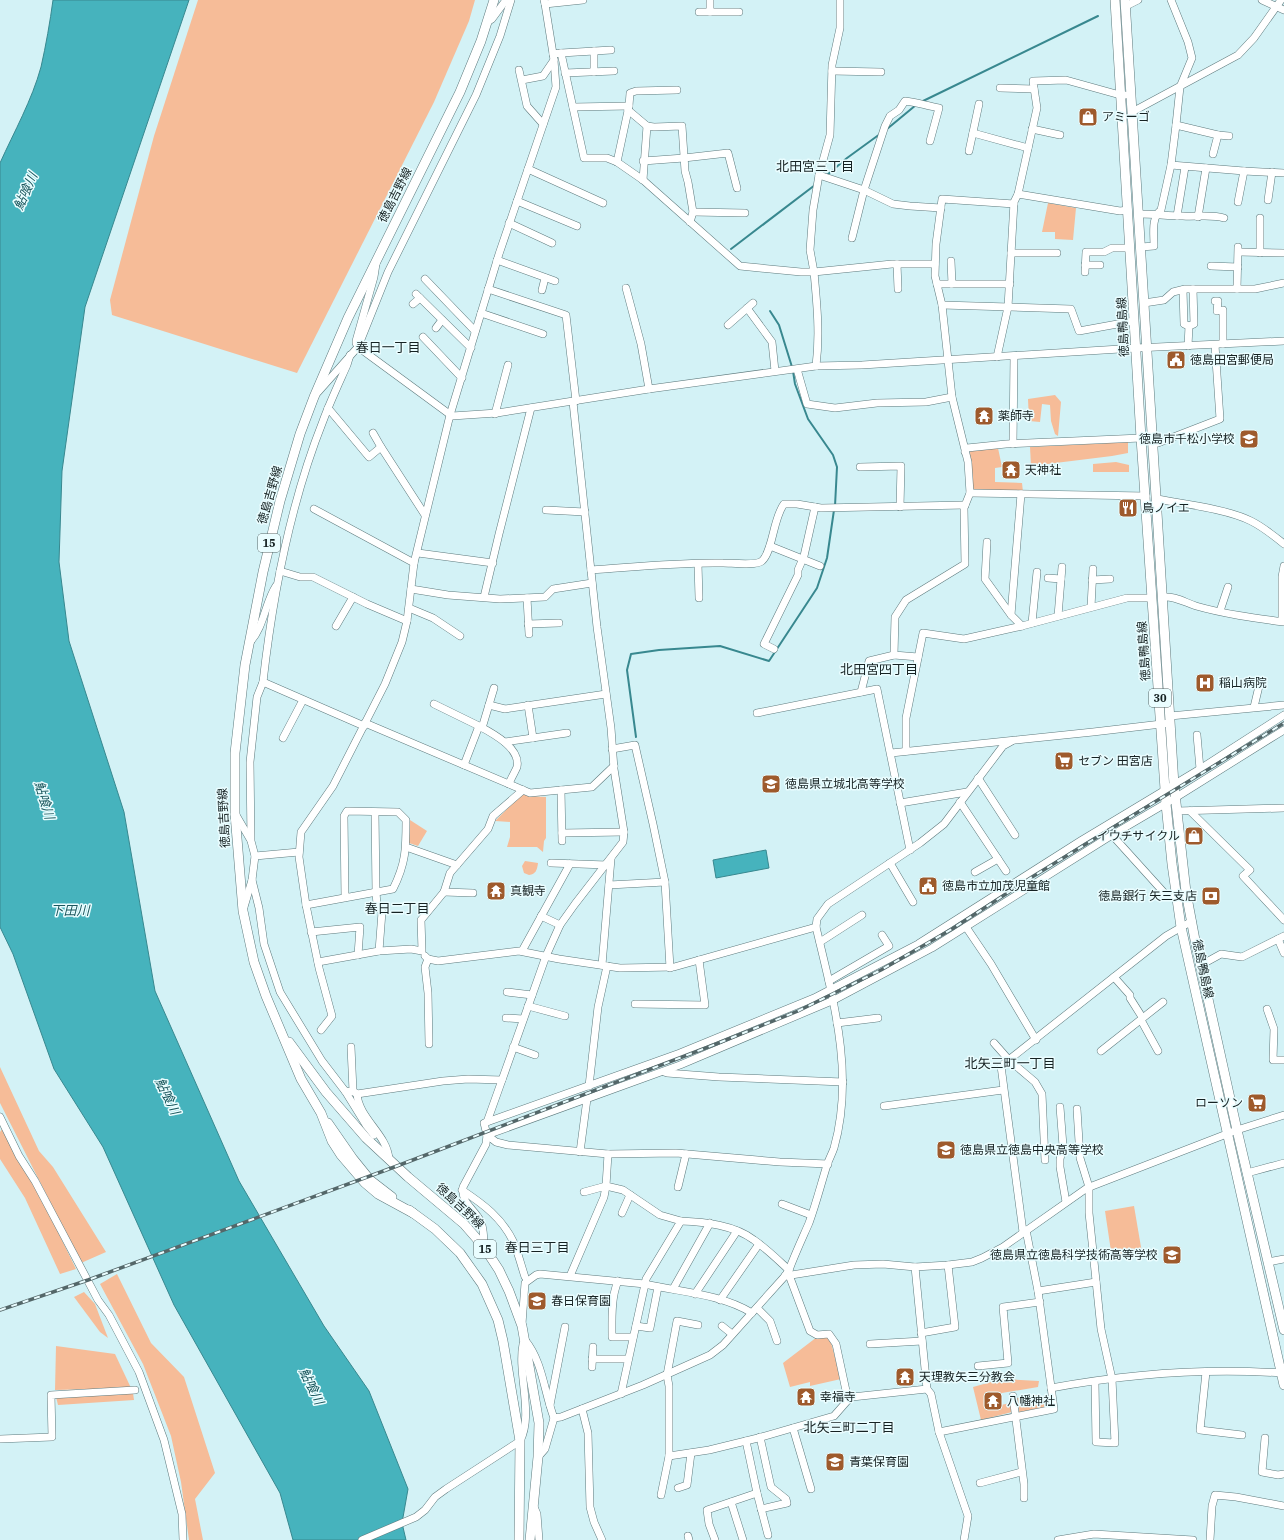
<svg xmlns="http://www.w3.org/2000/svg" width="1284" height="1540" viewBox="0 0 1284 1540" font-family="'IBM Plex Serif','Noto Sans JP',serif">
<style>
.green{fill:#f6bc98}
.water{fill:#46b3bd;stroke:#38888f}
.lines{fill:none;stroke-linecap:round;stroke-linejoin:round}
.stream{stroke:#38888f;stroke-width:2}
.minor-casing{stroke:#5e7a7d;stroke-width:8}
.major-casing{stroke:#5e7a7d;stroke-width:10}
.minor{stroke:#fff;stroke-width:7}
.major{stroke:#fff;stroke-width:9}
.rail-casing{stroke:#546769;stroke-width:3.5}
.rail{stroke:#eafdff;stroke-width:2;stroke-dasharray:6;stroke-linecap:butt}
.labels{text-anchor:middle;stroke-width:3;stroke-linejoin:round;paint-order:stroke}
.shield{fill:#eafdff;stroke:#566465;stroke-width:1}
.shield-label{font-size:11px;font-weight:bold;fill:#162223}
.poi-label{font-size:12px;fill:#162223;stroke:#eafdff;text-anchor:start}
.street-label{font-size:12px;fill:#162223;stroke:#eafdff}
.neighbourhood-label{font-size:13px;fill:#162223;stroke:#eafdff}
.water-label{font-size:13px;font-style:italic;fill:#1a575d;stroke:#eafdff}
</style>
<rect width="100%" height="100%" fill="#d3f2f6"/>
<g class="green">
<path d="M198,0H475L469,21L434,102L297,373L112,315L110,300L154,136Z"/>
<path d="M1048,203L1076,208L1073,240L1055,239V232H1042Z"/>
<path d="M1055,395L1061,402L1058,436L1055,434L1051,421L1050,405L1042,404L1040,422L1029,421L1028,399Z"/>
<path d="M1128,442V453L1112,456L1031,466L1030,447Z"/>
<path d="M998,448L1002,467L995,468V482L1022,483L1023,492L971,490L970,451Z"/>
<path d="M1116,462L1129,465V472H1093V464Z"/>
<path d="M523,793L529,796L546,797V838L544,841L543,852L537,847H507L510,837V822L495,821Z"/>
<path d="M410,820L427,831L418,846L409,843L408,832Z"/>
<path d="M525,861L538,863C537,870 536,874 529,875L524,873L522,866Z"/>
<path d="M0,1067L39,1151L53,1167L106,1252L81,1263L0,1103Z"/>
<path d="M2,1129L43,1201L76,1269L60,1274L25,1198L0,1159V1132Z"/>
<path d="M1134,1206L1142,1253L1112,1258L1105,1211Z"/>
<path d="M117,1274L151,1343L184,1377L215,1473L195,1499L203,1540H189L181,1482L171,1436L143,1364L100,1284Z"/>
<path d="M84,1292L95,1304L108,1338L100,1332L74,1297Z"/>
<path d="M817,1337H824L830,1339L841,1379L810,1386V1382L790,1387L783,1363Z"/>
<path d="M56,1346L115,1354L131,1388L55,1390Z"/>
<path d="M1002,1379L1039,1381L1038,1387L984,1396L985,1408L1011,1403L1012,1412L981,1420L973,1387Z"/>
<path d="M133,1393L134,1400L58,1405L56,1397Z"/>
<path d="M1037,1395L1045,1400L1044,1408L1019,1412L1017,1398Z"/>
</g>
<g class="water">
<path d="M53,0H189L85,307L62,471L59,562L69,641L124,812L155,991L239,1181L324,1326L369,1391L408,1489L402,1523L406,1540H293L280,1493L174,1305L103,1147L54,1069L13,954L0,927V163C14,132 32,100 41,67C46,45 50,22 53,0Z"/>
<path d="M766,850L769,868L716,878L713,860Z"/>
</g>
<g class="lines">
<g class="stream">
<path d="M921,102L1098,16"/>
<path d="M887,129L916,105"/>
<path d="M827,175L847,158L880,134"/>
<path d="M731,249L815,185"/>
<path d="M770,311L779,325L792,367"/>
<path d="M793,371L795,384L808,419L833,455L837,467L835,506"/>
<path d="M636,737L627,670L631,654L659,650L720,646L769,661L817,588L827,558L834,510"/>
</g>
<defs>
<g id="minor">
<path d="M544,0L545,4L583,0"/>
<path d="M840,0V28L832,65L830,135L819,175L813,210L810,250L814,272L892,264H935"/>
<path d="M1171,0L1188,42L1192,58L1180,87L1176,125"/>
<path d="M1262,0L1284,10"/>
<path d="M1126,6L1138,0"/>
<path d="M699,12H739"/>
<path d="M710,12V0"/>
<path d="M487,22L492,19L506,0"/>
<path d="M594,51V72"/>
<path d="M561,53L611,50"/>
<path d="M553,54L561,53L584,158H607L617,162L643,180L740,266L801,272H814C817,304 820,335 816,366"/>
<path d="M519,70L527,106L543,124"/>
<path d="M832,71L881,72"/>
<path d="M565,73L614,71"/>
<path d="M522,80L543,76L554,60"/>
<path d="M1000,88L1034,89"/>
<path d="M573,107L629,106"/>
<path d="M628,110L647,126"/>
<path d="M1132,112L1238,55L1254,38L1281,0"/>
<path d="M1032,129L1060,135"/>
<path d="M973,133L1028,148"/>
<path d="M1218,135L1229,136"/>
<path d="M969,151L979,104"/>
<path d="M643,161L684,158L728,153L737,188"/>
<path d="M617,162L629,106L630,93L636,91L677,90"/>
<path d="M1171,165L1244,171L1238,202"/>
<path d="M528,169L603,203"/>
<path d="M1244,171L1284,173"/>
<path d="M819,175L864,190L893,204L910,206L941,208"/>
<path d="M643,180L647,126L654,127L682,126L685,171L688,182L693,212L690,222"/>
<path d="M1018,194L1120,211L1128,210"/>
<path d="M1268,200L1272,172"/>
<path d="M517,201L577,226"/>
<path d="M693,212L745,213"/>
<path d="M1139,214C1154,214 1168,216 1183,216C1197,217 1212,214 1224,218"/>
<path d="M1177,216L1185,167"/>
<path d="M1198,217L1206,168"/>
<path d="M509,223L552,243"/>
<path d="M852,238L864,190L885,126L890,116L899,110L905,101C916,102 927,106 939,108L930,141"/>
<path d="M1141,247L1154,246C1154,234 1151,217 1161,210L1171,165L1176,125L1218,135L1213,154"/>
<path d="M1239,252L1284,253"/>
<path d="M1011,253H1057"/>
<path d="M1260,253V218"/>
<path d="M497,260L555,281"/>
<path d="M951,261L952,284"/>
<path d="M897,264L898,289"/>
<path d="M1085,265H1100"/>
<path d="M1211,266L1238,267"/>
<path d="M1085,272L1086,252H1104L1112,248H1130"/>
<path d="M425,279L475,331"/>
<path d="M937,284H1010"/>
<path d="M626,288L641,344L649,389"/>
<path d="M488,289L566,315L576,401"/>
<path d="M1237,289L1238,247"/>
<path d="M542,290L545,278"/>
<path d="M1183,290L1184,324L1189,326"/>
<path d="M416,294L471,348"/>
<path d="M1215,301H1218L1217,311L1223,310V344"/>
<path d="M1144,303L1164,300L1173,292L1185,289H1255L1284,283"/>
<path d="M413,304L420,298"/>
<path d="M942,305L1071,309L1079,331L1134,321"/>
<path d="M747,308L772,342L775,371"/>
<path d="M481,313L543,334"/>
<path d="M728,325L753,303"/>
<path d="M436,328L442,320"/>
<path d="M423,337L462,378"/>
<path d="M356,343V341L374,277L376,264"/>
<path d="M1188,346L1189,326L1194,324L1193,289"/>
<path d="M358,347L388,272L476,95L500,36L511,0"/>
<path d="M350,355L347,365C339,383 330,402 323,421C290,504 273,593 263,682L257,697L250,762L251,841L255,856L252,880L259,908L264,944L280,992L322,1061L345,1091L354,1092L357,1094L443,1081L468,1079L502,1080L546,956L560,925L575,904L623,842L624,832L614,769L611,728L597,627L573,402"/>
<path d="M997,357L1008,307L1014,202L1018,194L1037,108L1033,81L1066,80L1120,95H1125"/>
<path d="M797,369L807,404L835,408L877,403L926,402L952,397"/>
<path d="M318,392L358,347L452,416L497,413L649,389L816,366L862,365L1136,348L1284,341"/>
<path d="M328,408L369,457L381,447L425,515"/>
<path d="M495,414L508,365"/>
<path d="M373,433L381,447"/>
<path d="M1153,443H1158L1220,419L1215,345"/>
<path d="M1013,444L1014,356"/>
<path d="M965,452L967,448L1006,444L1141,438"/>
<path d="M860,467L901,466L900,507"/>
<path d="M970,493L1146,496"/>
<path d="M1021,494L1011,615L1022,626"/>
<path d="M1157,499C1184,504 1227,509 1251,521C1263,527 1273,535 1284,544"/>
<path d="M314,509L414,563"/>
<path d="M546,510L585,512"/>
<path d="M987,542L985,579L1011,615"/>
<path d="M770,546L820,566"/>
<path d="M418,553L493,563"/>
<path d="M698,564L699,598"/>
<path d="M591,570C635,567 679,562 723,563C732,563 756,566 762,561C773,551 773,518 784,504H797L821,508L965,505"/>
<path d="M280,571L300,577H313L367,604L407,621L414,563L450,415L499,254L556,87L554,60L545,4"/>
<path d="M1048,578L1061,579"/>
<path d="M1092,580L1110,579"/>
<path d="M411,589L448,595L500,599L545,597L553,589L592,583"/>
<path d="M484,597L499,534L531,408"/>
<path d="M1163,597C1175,596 1184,602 1196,606C1224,614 1254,618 1284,622"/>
<path d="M527,598L529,634"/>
<path d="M1091,607L1093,569"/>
<path d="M409,608L433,618L460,636"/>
<path d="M1220,611L1228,587"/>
<path d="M1058,616L1062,567"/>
<path d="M1282,621V577L1284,566"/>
<path d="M1032,623L1037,572"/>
<path d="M528,624L559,623"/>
<path d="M336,626L353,597"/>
<path d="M250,642C264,627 265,603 276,586"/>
<path d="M774,649L764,644L798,575V570L804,556L815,507"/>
<path d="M918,657L894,655L895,617L906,600L965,564L964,508L970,493L968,462L952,397L942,305L935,276L936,244L942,199L1014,204"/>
<path d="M263,682L364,726"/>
<path d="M861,692L869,661L894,655"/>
<path d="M434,704L479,726"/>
<path d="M489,705L505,709L606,694"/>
<path d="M528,705L533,738"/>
<path d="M1254,707L1260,682"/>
<path d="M757,713L877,689L910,850"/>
<path d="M1170,716L1284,705"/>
<path d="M365,723L530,793L592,787L614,766"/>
<path d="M482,728L494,688"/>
<path d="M1197,735L1200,769"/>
<path d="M283,738L303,700"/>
<path d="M505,742L567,733"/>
<path d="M612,749L635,745L653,824L665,882L670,968"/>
<path d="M906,751V718L923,633L964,639L1022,626L1127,598H1152"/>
<path d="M891,753L1093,732L1170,723"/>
<path d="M464,765L479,726C492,733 521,748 517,767C515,772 511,778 509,784"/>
<path d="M978,778L1015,835"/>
<path d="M561,790L562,841"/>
<path d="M960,802L1006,871"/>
<path d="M900,803L967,792"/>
<path d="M1177,811L1284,808"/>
<path d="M1190,811L1250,870L1243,876L1284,920"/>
<path d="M236,815L250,839"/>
<path d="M562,833L624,832"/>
<path d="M1112,835L1168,897H1176"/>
<path d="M406,847L457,865"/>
<path d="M255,856L299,852"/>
<path d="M551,863L607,865"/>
<path d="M890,863L913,902"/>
<path d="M975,872L998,859"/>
<path d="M609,885L665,882"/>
<path d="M444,892L473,893"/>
<path d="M306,905L393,889C406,863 406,849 406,820L398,812L347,811L344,816L345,898"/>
<path d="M244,907L252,880"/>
<path d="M541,916L560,925"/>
<path d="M966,927L991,964L1036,1040"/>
<path d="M311,932L360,927L358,955"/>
<path d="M1278,939L1284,953"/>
<path d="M820,942L862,915"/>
<path d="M379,951L411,949L422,951L421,920L444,892L450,873L488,829L493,816L523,790"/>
<path d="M522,951L570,864"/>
<path d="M425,956L428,959L425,967L428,993L429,1044"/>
<path d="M428,959L438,961L519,951L559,959L620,968L674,967L816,927"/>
<path d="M318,962L379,951L382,912L377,905L376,892L375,812"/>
<path d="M602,965L611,859"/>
<path d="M1201,965L1221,954L1242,957L1284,936"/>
<path d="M1114,977L1130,995V998L1142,1017"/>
<path d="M829,981L889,946L882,935"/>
<path d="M507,992L532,995"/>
<path d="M635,1004L705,1005L699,960"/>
<path d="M528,1006L565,1016"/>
<path d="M1267,1009L1274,1029L1273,1060H1284"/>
<path d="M506,1018L523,1019"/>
<path d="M1141,1020L1158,1051"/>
<path d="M837,1023L878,1018"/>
<path d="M321,1030L332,1016L319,968L306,905L299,857L301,832L333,786L385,684L402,642L407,621"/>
<path d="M994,1043L1009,1060L1035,1082L1042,1094L1045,1160"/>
<path d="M351,1047L353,1091"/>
<path d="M513,1047L535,1055"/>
<path d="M1101,1051L1163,1002"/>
<path d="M664,1072L667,1073L719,1077L843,1082"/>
<path d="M589,1086L598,1007L607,966"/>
<path d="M345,1091L366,1125L374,1135"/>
<path d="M357,1094C359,1119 387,1134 389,1159"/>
<path d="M884,1106L1003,1090"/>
<path d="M1060,1107L1063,1146L1060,1159V1167L1066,1202"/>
<path d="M1077,1109L1080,1158L1089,1187V1213L1101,1329L1112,1379L1115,1443L1096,1442L1095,1382"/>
<path d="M0,1117L19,1156L35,1181L98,1300L109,1315L139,1372L164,1440L182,1514L183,1540"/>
<path d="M487,1122L502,1080"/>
<path d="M487,1135L680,1065L834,1000L932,948L1112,835L1175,798L1284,730"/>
<path d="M487,1135L496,1142L508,1145L608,1154L676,1153L780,1162L828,1164"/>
<path d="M580,1152L587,1099"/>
<path d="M1247,1173L1284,1163"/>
<path d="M678,1187L686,1154"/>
<path d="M462,1190C483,1204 502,1218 513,1241C518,1252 521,1265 525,1277"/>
<path d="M782,1204L811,1215"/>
<path d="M622,1213L630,1195"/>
<path d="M681,1221C705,1222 734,1225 754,1240C767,1249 778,1260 789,1270"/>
<path d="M1023,1232L1001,1066L1166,936L1192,921"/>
<path d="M484,1247C484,1239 484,1230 481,1222C474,1208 461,1204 463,1187L486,1144L487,1135L484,1123L680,1053L814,998L918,944L1082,840L1200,769L1284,715"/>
<path d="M1268,1262L1284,1259"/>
<path d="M915,1267L927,1389L931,1394L939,1432L968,1516L964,1540"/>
<path d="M789,1275L810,1331L817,1335L829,1334L836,1344L848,1400"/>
<path d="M570,1276L604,1197L606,1186L584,1192"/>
<path d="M785,1276L854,1265L883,1264L915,1267L948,1265L972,1262L982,1258L1003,1247L1087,1188L1237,1130L1284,1115"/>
<path d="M618,1281C611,1297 612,1319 612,1337H633"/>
<path d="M673,1289L710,1223"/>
<path d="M1038,1291L1096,1282"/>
<path d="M695,1294L737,1231"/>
<path d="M720,1300L759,1244"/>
<path d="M757,1308L770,1321L777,1341"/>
<path d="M522,1324L525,1283L536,1275L540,1274L645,1284L646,1279L681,1221L660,1215L623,1190L606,1186L608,1154"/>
<path d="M636,1326L650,1328L658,1287"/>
<path d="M722,1326L732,1334"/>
<path d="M921,1333L955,1327L948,1265"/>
<path d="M525,1340C543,1362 544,1392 554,1418L561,1417L643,1385L710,1355L723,1345L785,1276L789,1270C795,1254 802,1239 809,1223C816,1204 821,1184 827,1165C829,1159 832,1154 834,1148C855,1074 833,999 816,927L817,919L828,904L920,843L944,824L1003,746L1012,741"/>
<path d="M870,1344L922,1341"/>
<path d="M592,1359H628"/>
<path d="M978,1366L1008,1363L1003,1307L1040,1302"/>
<path d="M592,1367L593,1347"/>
<path d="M1206,1372L1200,1430L1242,1435"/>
<path d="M1051,1388C1127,1374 1204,1368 1281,1373L1284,1374"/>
<path d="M621,1394L645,1284C680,1292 721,1294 752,1313"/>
<path d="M1013,1396L1024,1484V1498"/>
<path d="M550,1405L565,1327"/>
<path d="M582,1409L588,1433L590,1507L594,1522L602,1540"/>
<path d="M793,1428L811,1489"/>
<path d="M939,1432L1054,1409L1038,1291L1026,1230"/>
<path d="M760,1437L771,1487L786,1499L787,1503L761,1509"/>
<path d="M1265,1438L1262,1472L1278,1475L1284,1474"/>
<path d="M0,1439L52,1437L51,1395L135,1390"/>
<path d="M669,1456L709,1450L758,1438L834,1416L848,1400L852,1397L927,1389"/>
<path d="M538,1457L545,1449L554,1418"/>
<path d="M980,1483L1021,1472"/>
<path d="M678,1488L687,1485L691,1453"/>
<path d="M757,1493L768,1535"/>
<path d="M661,1495L669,1456V1386L667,1375L677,1321L698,1325"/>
<path d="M731,1502L743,1540"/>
<path d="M534,1507L537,1514L539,1540"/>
<path d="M688,1536L689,1540"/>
<path d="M362,1540L416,1517L425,1510L435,1497L446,1489L520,1441C534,1415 517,1373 523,1344"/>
<path d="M715,1540L709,1524L707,1510L757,1493L746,1441"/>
<path d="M1058,1540L1094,1534L1193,1540"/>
<path d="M1210,1540L1212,1506L1215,1495L1236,1497L1284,1506"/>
</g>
<g id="major">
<path d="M1115,0L1141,438L1166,804L1172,864L1181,927L1284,1385"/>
<path d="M1125,0L1174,785L1186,892L1195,940L1237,1130L1284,1330"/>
<path d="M289,1042L326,1092L366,1138L408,1177L464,1224L484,1247L499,1270L509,1291L522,1326L539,1423L538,1457L530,1540"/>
<path d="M328,1123L353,1159L370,1180L392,1197"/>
<path d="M409,1210L435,1229L460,1253L482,1284L498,1320L503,1341L520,1441L519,1540"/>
<path d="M413,1213L378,1194L365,1183L341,1155L332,1141L321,1113L301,1079L266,996L254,962L243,911L235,814V753L245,665L263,572L280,501L300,434L314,397L348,318L460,92L481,41L494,0"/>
</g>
</defs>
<use href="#minor" class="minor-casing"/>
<use href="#major" class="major-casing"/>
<use href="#minor" class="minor"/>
<use href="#major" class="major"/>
<defs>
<path id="rail" d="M0,1310L88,1280L397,1166L716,1044L798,1011L881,970L952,929L1032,877L1284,723"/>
</defs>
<use href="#rail" class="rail-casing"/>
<use href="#rail" class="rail"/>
</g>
<defs>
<symbol id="shop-square" viewBox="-11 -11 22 22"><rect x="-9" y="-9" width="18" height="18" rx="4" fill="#9e5a2c" stroke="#eafdff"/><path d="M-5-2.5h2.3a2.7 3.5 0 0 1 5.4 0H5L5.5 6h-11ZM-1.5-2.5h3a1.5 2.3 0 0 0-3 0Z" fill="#fff"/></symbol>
<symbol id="civic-square" viewBox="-11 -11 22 22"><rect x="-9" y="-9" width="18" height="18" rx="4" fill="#9e5a2c" stroke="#eafdff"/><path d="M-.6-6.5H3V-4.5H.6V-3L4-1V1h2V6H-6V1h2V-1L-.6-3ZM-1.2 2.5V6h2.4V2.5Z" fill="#fff"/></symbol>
<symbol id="temple-square" viewBox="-11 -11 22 22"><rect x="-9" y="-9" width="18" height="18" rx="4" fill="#9e5a2c" stroke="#eafdff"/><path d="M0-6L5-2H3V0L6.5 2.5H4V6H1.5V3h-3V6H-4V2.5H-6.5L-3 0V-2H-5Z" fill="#fff"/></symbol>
<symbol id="school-square" viewBox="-11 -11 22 22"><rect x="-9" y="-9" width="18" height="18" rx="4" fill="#9e5a2c" stroke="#eafdff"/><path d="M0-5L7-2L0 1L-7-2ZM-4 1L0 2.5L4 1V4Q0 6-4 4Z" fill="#fff"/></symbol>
<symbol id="restaurant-square" viewBox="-11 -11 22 22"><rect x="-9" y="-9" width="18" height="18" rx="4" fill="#9e5a2c" stroke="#eafdff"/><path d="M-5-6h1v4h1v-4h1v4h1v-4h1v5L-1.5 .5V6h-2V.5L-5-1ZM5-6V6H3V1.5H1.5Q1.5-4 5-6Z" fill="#fff"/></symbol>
<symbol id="hospital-square" viewBox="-11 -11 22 22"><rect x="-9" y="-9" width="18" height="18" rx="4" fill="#9e5a2c" stroke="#eafdff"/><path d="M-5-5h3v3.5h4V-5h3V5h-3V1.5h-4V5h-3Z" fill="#fff"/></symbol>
<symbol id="supermarket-square" viewBox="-11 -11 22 22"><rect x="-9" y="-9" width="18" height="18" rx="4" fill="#9e5a2c" stroke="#eafdff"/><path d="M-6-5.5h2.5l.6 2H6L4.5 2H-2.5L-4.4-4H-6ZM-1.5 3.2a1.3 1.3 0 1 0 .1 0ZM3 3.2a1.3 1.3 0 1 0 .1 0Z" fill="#fff"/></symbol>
<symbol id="bank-square" viewBox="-11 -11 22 22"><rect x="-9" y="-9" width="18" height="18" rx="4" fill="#9e5a2c" stroke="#eafdff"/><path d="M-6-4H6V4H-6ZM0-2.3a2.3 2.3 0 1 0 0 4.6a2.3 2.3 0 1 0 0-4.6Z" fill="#fff"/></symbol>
</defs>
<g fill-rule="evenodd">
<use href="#shop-square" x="1077" y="106" width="22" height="22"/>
<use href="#civic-square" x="1165" y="349" width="22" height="22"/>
<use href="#temple-square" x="973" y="405" width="22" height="22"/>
<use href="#school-square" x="1238" y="428" width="22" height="22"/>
<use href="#temple-square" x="1000" y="459" width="22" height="22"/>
<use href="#restaurant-square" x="1117" y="497" width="22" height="22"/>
<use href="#hospital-square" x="1194" y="672" width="22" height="22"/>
<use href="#supermarket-square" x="1053" y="750" width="22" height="22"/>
<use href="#school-square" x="760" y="773" width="22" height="22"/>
<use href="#shop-square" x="1183" y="825" width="22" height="22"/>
<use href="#civic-square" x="917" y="875" width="22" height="22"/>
<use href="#temple-square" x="485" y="880" width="22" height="22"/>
<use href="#bank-square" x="1200" y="885" width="22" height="22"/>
<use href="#supermarket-square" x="1246" y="1092" width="22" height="22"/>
<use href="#school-square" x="935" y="1139" width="22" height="22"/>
<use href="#school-square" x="1161" y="1244" width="22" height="22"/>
<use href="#school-square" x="526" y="1290" width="22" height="22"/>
<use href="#temple-square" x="894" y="1366" width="22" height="22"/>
<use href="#temple-square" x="795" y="1386" width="22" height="22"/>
<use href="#temple-square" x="982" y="1390" width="22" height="22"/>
<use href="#school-square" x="824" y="1451" width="22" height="22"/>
</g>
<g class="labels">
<g class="shield">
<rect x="258" y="534" width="22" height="18" rx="3"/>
<rect x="1149" y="689" width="22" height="18" rx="3"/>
<rect x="474" y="1240" width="22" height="18" rx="3"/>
</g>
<g class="shield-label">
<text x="269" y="547">15</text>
<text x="1160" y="702">30</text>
<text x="485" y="1253">15</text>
</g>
<g class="poi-label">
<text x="1102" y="121">アミーゴ</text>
<text x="1190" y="364">徳島田宮郵便局</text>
<text x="998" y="420">薬師寺</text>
<text x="1235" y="443" text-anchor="end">徳島市千松小学校</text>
<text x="1025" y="474">天神社</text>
<text x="1142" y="512">鳥ノイエ</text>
<text x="1219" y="687">稲山病院</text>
<text x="1078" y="765">セブン 田宮店</text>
<text x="785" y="788">徳島県立城北高等学校</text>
<text x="1180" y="840" text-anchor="end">イウチサイクル</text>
<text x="942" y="890">徳島市立加茂児童館</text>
<text x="510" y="895">真観寺</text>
<text x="1197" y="900" text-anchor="end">徳島銀行 矢三支店</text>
<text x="1243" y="1107" text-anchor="end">ローソン</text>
<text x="960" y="1154">徳島県立徳島中央高等学校</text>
<text x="1158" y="1259" text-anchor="end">徳島県立徳島科学技術高等学校</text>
<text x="551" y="1305">春日保育園</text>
<text x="919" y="1381">天理教矢三分教会</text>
<text x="820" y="1401">幸福寺</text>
<text x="1007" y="1405">八幡神社</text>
<text x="849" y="1466">青葉保育園</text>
</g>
<g class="street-label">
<text transform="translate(395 195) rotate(-63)" y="4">徳島吉野線</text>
<text transform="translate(1123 327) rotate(-93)" y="4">徳島鴨島線</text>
<text transform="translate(270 495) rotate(-74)" y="4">徳島吉野線</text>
<text transform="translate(1144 651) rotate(-94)" y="4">徳島鴨島線</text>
<text transform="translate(224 818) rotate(-93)" y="4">徳島吉野線</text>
<text transform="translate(1203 969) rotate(78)" y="4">徳島鴨島線</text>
<text transform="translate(460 1206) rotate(43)" y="4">徳島吉野線</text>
</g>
<g class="neighbourhood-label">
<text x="815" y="171">北田宮三丁目</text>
<text x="388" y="352">春日一丁目</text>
<text x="879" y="674">北田宮四丁目</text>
<text x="397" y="913">春日二丁目</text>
<text x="1010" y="1068">北矢三町一丁目</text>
<text x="537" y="1252">春日三丁目</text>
<text x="849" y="1432">北矢三町二丁目</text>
</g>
<g class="water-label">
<text transform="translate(25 191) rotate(-66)" y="5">鮎喰川</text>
<text transform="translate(45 800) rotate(73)" y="5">鮎喰川</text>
<text x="70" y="915">下田川</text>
<text transform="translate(168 1096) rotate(64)" y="5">鮎喰川</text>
<text transform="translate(312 1386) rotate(64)" y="5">鮎喰川</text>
</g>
</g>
</svg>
